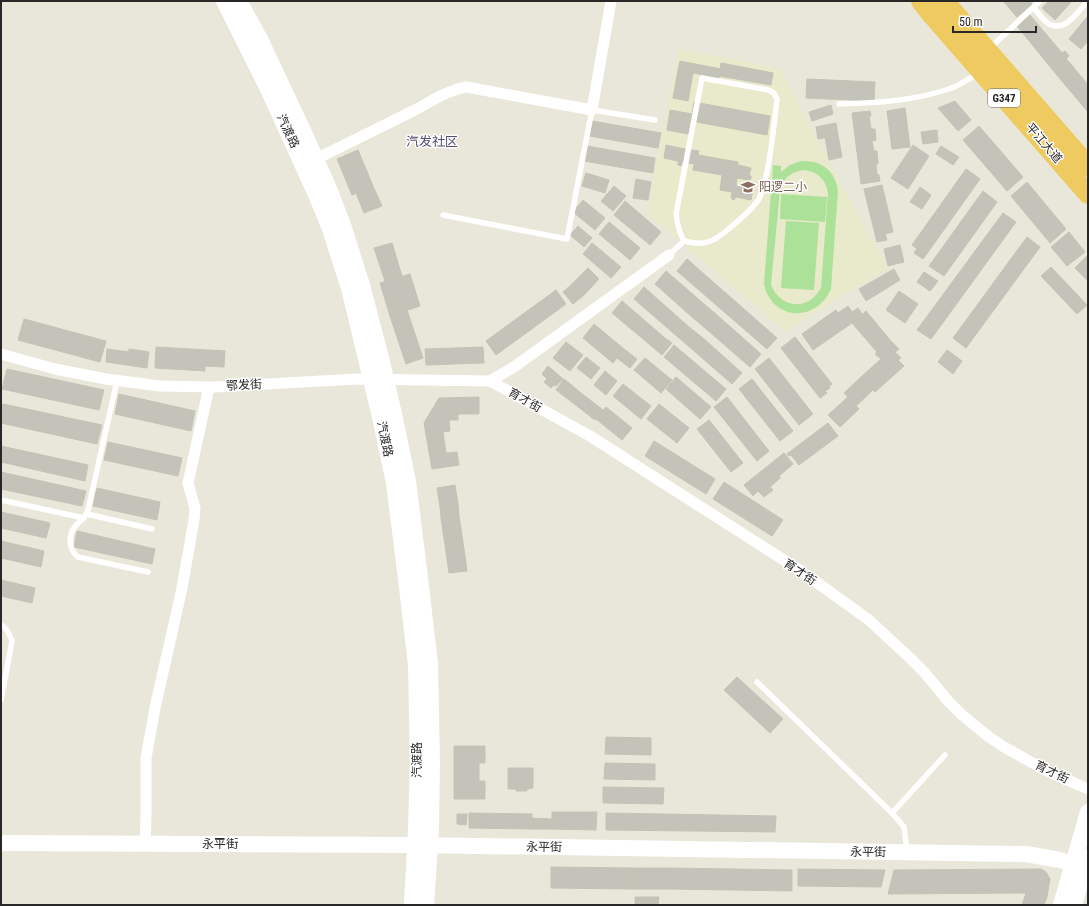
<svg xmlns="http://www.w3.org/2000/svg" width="1089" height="906" viewBox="0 0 1089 906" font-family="'Roboto Condensed','Noto Sans SC',sans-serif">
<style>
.education{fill:#e9e9cb}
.pitch{fill:#abe198;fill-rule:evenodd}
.building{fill:#c4c3ba;stroke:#c3c3b4}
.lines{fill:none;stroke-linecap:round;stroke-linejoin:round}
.lane{stroke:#fff;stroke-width:5.5}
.street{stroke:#fff;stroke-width:11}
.secondary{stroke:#fff;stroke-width:16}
.highway{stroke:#eeca60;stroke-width:20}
.labels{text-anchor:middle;stroke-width:3;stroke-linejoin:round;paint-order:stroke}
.shield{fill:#fff;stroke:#686868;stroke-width:1}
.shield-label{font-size:11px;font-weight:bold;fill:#272727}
.street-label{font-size:12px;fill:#272727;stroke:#fff}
.education-label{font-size:12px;fill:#785e54;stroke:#fff;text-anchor:start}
.neighbourhood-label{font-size:13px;fill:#524d73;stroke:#fff}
</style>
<rect width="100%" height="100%" fill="#e9e7da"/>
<path class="education" d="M679,49L780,68L829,162L888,269L853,289L786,332L647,213Z"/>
<g class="pitch">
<path d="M801,161C821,160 835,170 838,190L831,289C816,323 772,321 764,284L773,165L781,166V172L790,165ZM803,170C817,171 826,179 828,193L821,288C808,311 781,309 771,285L780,190C783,178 791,172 803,170Z"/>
<path d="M781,194L827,197L825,222L780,219Z"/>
<path d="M786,221L819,223L814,290L781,288Z"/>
</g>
<g class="building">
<path d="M1003,1H1030L1032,4L1017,17Z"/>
<path d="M1049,1H1072L1055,20L1042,8Z"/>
<path d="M1030,15L1062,53L1065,51L1069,56L1066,59L1070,63L1056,74L1017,26Z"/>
<path d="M1088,16V41L1081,49L1069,39Z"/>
<path d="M680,61L721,69L719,78L678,70Z"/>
<path d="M721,63L773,73L771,85L719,76Z"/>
<path d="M1070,63L1088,85V112L1056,74Z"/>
<path d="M678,70L693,73L688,101L673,98Z"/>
<path d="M807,79L875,82L874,101L806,98Z"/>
<path d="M955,101L971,120L958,131L938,108Z"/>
<path d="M694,102L770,116L767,135L691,121Z"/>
<path d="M831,105L833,114L812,121L809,112Z"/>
<path d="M905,108L910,147L892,149L887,111Z"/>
<path d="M670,110L692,114L688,134L667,130Z"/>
<path d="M870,111L871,116H869L871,129H875L876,140L872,141L874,151H877L878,164H876L877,175H879L880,181L861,184L852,113Z"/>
<path d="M592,121L661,133L658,148L589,136Z"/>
<path d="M836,123L838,135L818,139L816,127Z"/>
<path d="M979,126L1023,177L1007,191L963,140Z"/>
<path d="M937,130L938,142L923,144L921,132Z"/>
<path d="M838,135L842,157L829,160L825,137Z"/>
<path d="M666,145L685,149L682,164L681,166L678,165V161L664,158Z"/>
<path d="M913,145L929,156L908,189L891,178Z"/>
<path d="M587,146L655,158L653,173L584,161Z"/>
<path d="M941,146L959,157L953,165L936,154Z"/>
<path d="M685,149L699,151L698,155L738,162V165L751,168L749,175L751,176V179L748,180L737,178L736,186L753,189L751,200L736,197L734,200H733L731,198L732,192L720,190L722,175L693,170L694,164L683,162Z"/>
<path d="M358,150L373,186L352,195L337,159Z"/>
<path d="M966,169L980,179L926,255L912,245Z"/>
<path d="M586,173L609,180L605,193L582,186Z"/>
<path d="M636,179L651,182L648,200L633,198Z"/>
<path d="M1027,182L1066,229L1050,243L1011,196Z"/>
<path d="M882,185L887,206L869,210L864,189Z"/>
<path d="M373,186L382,206L364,213L356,193Z"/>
<path d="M614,186L626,196L613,211L601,201Z"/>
<path d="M920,187L931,195L922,209L910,202Z"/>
<path d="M983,191L997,202L944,276L929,266Z"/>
<path d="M583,200L605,218L595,230L573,212Z"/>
<path d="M625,201L661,232L650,245L614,215Z"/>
<path d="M887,206L893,232L885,234L887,240L877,242L869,210Z"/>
<path d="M1003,213L1016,222L931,339L917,330Z"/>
<path d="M609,222L640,248L630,260L599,234Z"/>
<path d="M578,226L592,238L584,247L570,235Z"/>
<path d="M1069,232L1085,252L1067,266L1051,247Z"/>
<path d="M1027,237L1040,247L966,348L953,338Z"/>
<path d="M392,243L402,276L385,281L374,248Z"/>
<path d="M592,243L621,267L611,278L583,254Z"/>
<path d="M900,245L904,262L888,266L884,249Z"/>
<path d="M917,248L926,255L923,259L914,253Z"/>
<path d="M1088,255V279L1087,280L1075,268Z"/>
<path d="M687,259L777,338L767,349L677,271Z"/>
<path d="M1051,267L1087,305L1077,314L1041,276Z"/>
<path d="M588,268L599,279L584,295L572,284Z"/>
<path d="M894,269L900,280L866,301L859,289Z"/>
<path d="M666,271L704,304L692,317L655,284Z"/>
<path d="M924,272L938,281L930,291L917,282Z"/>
<path d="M410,274L420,306L390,316L380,283Z"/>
<path d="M572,284L584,295L573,304L563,292Z"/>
<path d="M644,287L689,327L679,338L634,299Z"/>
<path d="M556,290L566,304L496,355L486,341Z"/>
<path d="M899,291L918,304L905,323L886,310Z"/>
<path d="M622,301L665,338L655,349L612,313Z"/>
<path d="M704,304L717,315L705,328L692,317Z"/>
<path d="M848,306L852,312L858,308L862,314L852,323L813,350L802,334L836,310L838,313Z"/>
<path d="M407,310L423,358L406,364L390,316Z"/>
<path d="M866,311L890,340L877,352L852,323Z"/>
<path d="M717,315L761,354L750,367L705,328Z"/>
<path d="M24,319L106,341L100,362L18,340Z"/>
<path d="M594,324L624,349L613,363L583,338Z"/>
<path d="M689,327L703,338L693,350L679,338Z"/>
<path d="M795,337L832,384L829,386L830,388L825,391L827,393L820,398L781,348Z"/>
<path d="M665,338L672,343L662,355L655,349Z"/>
<path d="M703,338L742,373L732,384L693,350Z"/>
<path d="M890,340L899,349L895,352L901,358L898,360L904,366L875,392L861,377L881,359L875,354Z"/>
<path d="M566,342L583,355L570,371L553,358Z"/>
<path d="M674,345L726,389L716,401L664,357Z"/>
<path d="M156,347L225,351L224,367L205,366V371L155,368Z"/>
<path d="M483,347L484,363L426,365L425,349Z"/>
<path d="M107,349L129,352L127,365L106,362Z"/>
<path d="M129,349L149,352L147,368L127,365Z"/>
<path d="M624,349L637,359L630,368L617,358Z"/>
<path d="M947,350L962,361L953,374L938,362Z"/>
<path d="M586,357L600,368L591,379L577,368Z"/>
<path d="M645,358L672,380L661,393L634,370Z"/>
<path d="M769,358L813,414L799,425L755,369Z"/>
<path d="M548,366L563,379L556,386L554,385L551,388L544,382L547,379L542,374Z"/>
<path d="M7,369L104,390L99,410L2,389Z"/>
<path d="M605,371L617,381L606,395L594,385Z"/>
<path d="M676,377L711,407L700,419L666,389Z"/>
<path d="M861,377L873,390L856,406L859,409L840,427L828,415L848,397L844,393Z"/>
<path d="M564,379L581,393L573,403L556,390Z"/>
<path d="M752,379L793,431L780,441L739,389Z"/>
<path d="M623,384L651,406L641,419L613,396Z"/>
<path d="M581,393L603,410L595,420L573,403Z"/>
<path d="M119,394L195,411L191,431L115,414Z"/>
<path d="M479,397V414H458V420H449L450,431L443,432L446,453L457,452L459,465L432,469L424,423L439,398Z"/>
<path d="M727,397L769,451L757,461L714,407Z"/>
<path d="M3,404L102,425L97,444L1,423V414Z"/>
<path d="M659,404L689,428L677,443L647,419Z"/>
<path d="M606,407L632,428L622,440L596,419Z"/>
<path d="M709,420L743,463L731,472L697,429Z"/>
<path d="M828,423L838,436L799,465L791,455L789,456L787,454Z"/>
<path d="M654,441L715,479L706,494L645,456Z"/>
<path d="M108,442L182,458L178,476L104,460Z"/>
<path d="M1,446L88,465L85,481L1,462Z"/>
<path d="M784,453L793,464L779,476L780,478L770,487L773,490L764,497L758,491L753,496L744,485Z"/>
<path d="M1,472L86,491L82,506L1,489Z"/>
<path d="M724,482L783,520L772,536L713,499Z"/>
<path d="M455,485L458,504L440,507L437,488Z"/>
<path d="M97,488L160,502L157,520L93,506Z"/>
<path d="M458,504L459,516L441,518L440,507Z"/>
<path d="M1,512L50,523L46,538L1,528Z"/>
<path d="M459,516L461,529L443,532L441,518Z"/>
<path d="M461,529L464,549L446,552L443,532Z"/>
<path d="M77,531L155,549L152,564L74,547Z"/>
<path d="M1,541L44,551L41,567L1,558Z"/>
<path d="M464,549L467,571L449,573L446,552Z"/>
<path d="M1,580L35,588L32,603L1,596Z"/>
<path d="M737,677L783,719L770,733L724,690Z"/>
<path d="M606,737L651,738V755L605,754Z"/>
<path d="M454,746H485V763H479V781H485V799H454Z"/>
<path d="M605,763L655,764V780L604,779Z"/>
<path d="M508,768H533V788L527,789V791H516V789H508Z"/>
<path d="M603,787L664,788L663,804L603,803Z"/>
<path d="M552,812H597L596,830L552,829Z"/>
<path d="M469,813L532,814V829L469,828Z"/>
<path d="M606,813L776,816L775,832L606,830Z"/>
<path d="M457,814H467L466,825L457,824Z"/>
<path d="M532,818L552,819V829H532Z"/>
<path d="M551,867L633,868V889L551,888Z"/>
<rect x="633" y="868" width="38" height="21"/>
<path d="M671,868L792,870V891L671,889Z"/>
<path d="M798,869L885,870L881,887L798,886Z"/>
<path d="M1037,869H1041L1046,872L1050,879L1047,897L1044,905H1022L1026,893L888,894L894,870Z"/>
<path d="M635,897H659L658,905H635Z"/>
</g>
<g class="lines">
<g class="lane">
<path d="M1034,8C1038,13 1044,21 1049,24C1066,33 1078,11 1088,1"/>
<path d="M989,49L1040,1"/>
<path d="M702,78L768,90L774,93L777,99C774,124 772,148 767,172C765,181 763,190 759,199C752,210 741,218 731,227C715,241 705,247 684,241C679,232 677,224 676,214Z"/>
<path d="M839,104C876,103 913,101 949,89C959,86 970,78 979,73"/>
<path d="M443,215L567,239L592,110L655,120"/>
<path d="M669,255L684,241"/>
<path d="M117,381L88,510C84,520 80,520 74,528C68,537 69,550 78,557L148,572"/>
<path d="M1,500L84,518"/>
<path d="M87,514L152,529"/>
<path d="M1,625C7,628 10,635 12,641L1,700"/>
<path d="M757,682L892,813L904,827L907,851"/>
<path d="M892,813L945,755"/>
</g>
<g class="street">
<path d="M316,159C348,143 381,127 413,111C432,101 445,91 466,87L592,110L611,1"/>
<path d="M1,354L55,369L106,379L160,386L215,387L356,379L490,381L590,436L801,571L869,620L910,658L925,673L948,701L961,714L989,737L1004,747L1038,766L1056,775L1088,789"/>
<path d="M490,381L514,367L669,255"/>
<path d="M145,844L146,814V758L155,708L182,588L194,520L195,508L188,483L209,387"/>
</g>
<g class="secondary">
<path d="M224,1L268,89L317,197L330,229L349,288L380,417L394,483L406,579L416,665L418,763L416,828L412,905"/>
<path d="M239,1L260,39L306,137L330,191L343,225L362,285L382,362L394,414L408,481L420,578L430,664L432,763L431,828L426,905"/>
<path d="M1,843L415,845L1026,854L1060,860L1085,868"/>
<path d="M1061,905L1088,812"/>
<path d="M1074,905L1088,857"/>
</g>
<g class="highway">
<path d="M921,1L932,15L1088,194"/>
<path d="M944,1L1088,166"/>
</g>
</g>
<defs>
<symbol id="school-bare" viewBox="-9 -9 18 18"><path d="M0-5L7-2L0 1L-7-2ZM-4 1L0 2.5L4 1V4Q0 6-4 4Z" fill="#8d6e63" stroke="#fff" stroke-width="2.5" paint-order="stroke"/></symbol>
</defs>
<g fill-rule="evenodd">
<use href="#school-bare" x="738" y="177" width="20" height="20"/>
</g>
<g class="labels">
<rect class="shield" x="988" y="89" width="32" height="18" rx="3"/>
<g class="shield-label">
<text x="1004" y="102">G347</text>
</g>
<g class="street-label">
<text transform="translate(288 131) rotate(65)" y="4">汽渡路</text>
<text transform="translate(1044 143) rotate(49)" y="4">平江大道</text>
<text transform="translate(244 385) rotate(-3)" y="4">鄂发街</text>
<text transform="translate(525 400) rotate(29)" y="4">育才街</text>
<text transform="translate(385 439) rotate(78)" y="4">汽渡路</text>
<text transform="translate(800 572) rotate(34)" y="4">育才街</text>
<text transform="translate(417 760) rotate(-90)" y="4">汽渡路</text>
<text transform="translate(1052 772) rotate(26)" y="4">育才街</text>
<text x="220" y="848">永平街</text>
<text transform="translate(544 847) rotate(1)" y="4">永平街</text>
<text transform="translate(868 852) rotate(1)" y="4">永平街</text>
</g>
<g class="education-label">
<text x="759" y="191">阳逻二小</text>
</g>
<g class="neighbourhood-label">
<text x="432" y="146">汽发社区</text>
</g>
</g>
<rect width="1089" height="906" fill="none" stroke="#272727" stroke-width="4"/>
<path d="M953 26v6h83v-6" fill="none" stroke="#272727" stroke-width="2"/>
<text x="959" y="26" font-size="12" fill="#272727" stroke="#ffffff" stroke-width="3" paint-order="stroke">50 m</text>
</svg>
